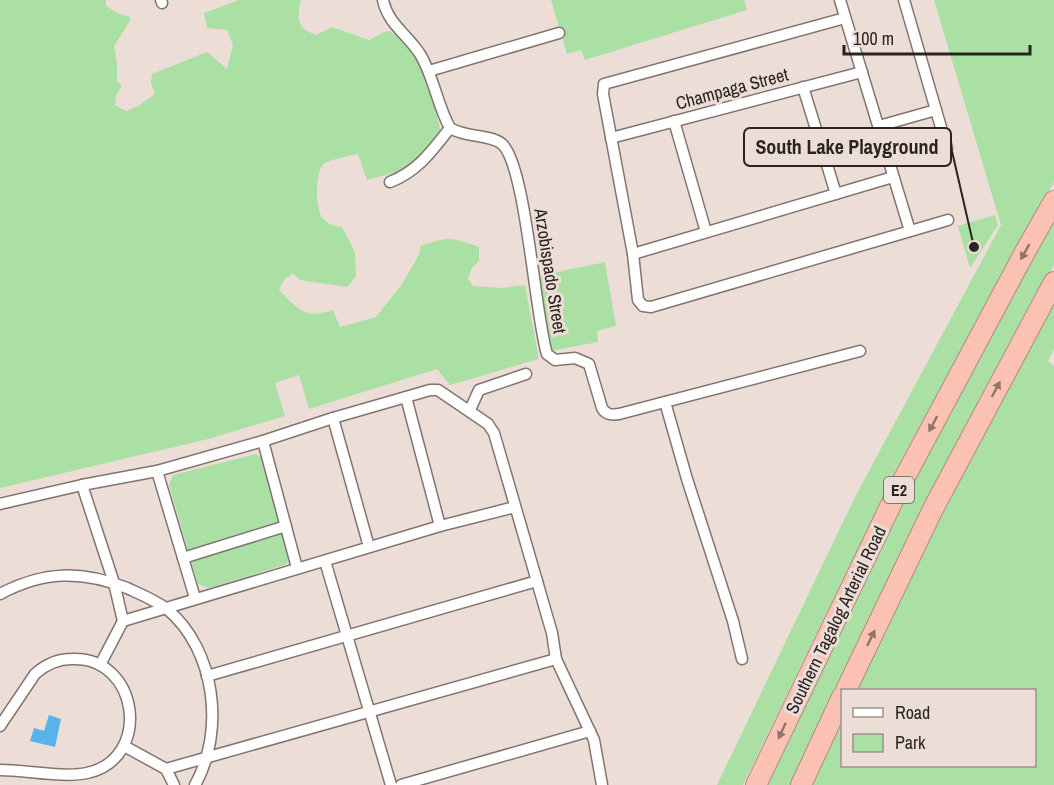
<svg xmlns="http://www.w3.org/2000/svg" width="1054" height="785" viewBox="0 0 1054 785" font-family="'Archivo Narrow',sans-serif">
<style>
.green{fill:#abe0a5}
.water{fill:#58b3ea}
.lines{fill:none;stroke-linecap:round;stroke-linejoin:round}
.street-casing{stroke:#827570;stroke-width:13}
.highway-casing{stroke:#b28b81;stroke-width:22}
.street{stroke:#fff;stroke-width:10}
.highway{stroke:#fbc2b4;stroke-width:20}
.oneway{fill:#92736a}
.labels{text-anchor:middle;stroke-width:6;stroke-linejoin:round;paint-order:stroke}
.shield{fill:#ecddd7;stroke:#645c58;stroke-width:1.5}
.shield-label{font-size:16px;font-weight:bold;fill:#292421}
.street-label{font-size:18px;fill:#292421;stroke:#ecddd7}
.leader{fill:none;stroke:#292421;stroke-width:2}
.callout-dot{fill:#292421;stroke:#ecddd7;stroke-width:2}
.callout{fill:#ecddd7;stroke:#292421;stroke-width:2}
.callout-label{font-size:20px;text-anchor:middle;font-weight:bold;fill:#292421}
</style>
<rect width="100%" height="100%" fill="#ecddd7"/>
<g class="green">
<path d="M0,0H106V6L117,13L130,17V21L114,46L117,64V82L122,85L116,96L115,105L126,111L138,106L155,94L151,83L152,74L207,52L227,69L233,45L227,30L207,28L204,13L239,0H301C297,20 296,27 316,35L332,27L369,40L384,32L390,31L407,44L416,55L425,72L440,128L439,134L419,158L407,169L367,180L358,154C350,156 325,160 322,166C315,176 315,212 324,220C329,225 336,226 342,227L355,252L356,277L347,287L300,280L293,273L284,280L279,290C298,309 305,320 333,310L340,327L376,317L402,284L420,253V246C450,236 450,237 479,247V261L472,268L468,278L473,286L503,288L525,285L539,359L450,385L437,369L309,409L299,375L275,383L285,416L208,439L0,488Z"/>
<path d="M551,0H744L747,10L585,60L581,50L567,54Z"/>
<path d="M934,0H1054V182L901,460L743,785H717L855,497L1001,225Z"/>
<path d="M995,215L998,225L970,268L958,226Z"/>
<path d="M1054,215V265L792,785H762L904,491Z"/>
<path d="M605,262L616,326L597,331L598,342L550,351L538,276Z"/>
<path d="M1054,299V349L1048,361L1054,366V785H810L842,717V766H1034V690H855L935,524Z"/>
<path d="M256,454L262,458L290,555L287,564L209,588L198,584L169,485L173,475Z"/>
</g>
<path class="water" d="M49,715L61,719L55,747L30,741L34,728L44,731Z"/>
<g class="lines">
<defs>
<g id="street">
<path d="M161,0L162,3"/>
<path d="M383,0C388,24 407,34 420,54C434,77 437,105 450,128C466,138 490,134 502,144C526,165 535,316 547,354L555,360L575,358L589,364L602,408C606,415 612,415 619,414L860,351"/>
<path d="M840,0L910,231"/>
<path d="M904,0L947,148"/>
<path d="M845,18L604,84L603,94L633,254L638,300L643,306L651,307L948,220"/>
<path d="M429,71L559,33"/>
<path d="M803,87L836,194"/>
<path d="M674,121L706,232"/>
<path d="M879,126L936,110"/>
<path d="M611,138L862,72"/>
<path d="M390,182C418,171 432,151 450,128"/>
<path d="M633,254L893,177"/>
<path d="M406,397L440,526"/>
<path d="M665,402L687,479L733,621L742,659"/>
<path d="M470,410L479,390L526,374"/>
<path d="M333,418L369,547"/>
<path d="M263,441L297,568"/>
<path d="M157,471L195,598"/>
<path d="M82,485L114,583L123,621L100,665"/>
<path d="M0,504L82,485L157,471L263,441L333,418L406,397L430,390H438L488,424L494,433L552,633L556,659L594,740L602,785"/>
<path d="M183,558L286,526"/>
<path d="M325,561L391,785"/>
<path d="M0,594C43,571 81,570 127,588C140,594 155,600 167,609C216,650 225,732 195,785"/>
<path d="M123,621L440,526L515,507"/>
<path d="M207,676L537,581"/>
<path d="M0,726L35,674C46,664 57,659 72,659C139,656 153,759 87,773C63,778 26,770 0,770"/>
<path d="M124,746L166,769L174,785"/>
<path d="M166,769L556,659"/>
<path d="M401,785L590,731"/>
</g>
<g id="highway">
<path d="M846,690L933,509L1054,282"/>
<path d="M756,785L899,488L1025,252L1054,201"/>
<path d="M801,785L842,697"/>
</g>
</defs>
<use href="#street" class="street-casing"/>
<use href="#highway" class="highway-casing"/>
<use href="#street" class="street"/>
<use href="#highway" class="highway"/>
</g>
<defs><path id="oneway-solid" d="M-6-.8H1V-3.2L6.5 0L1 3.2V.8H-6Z" transform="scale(1.5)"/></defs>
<g class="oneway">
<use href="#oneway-solid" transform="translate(1025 252) rotate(119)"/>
<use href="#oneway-solid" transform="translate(996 389) rotate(-62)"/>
<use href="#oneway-solid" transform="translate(933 424) rotate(118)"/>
<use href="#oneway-solid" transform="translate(871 638) rotate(-64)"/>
<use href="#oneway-solid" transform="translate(782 731) rotate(115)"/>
</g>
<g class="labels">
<rect class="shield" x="884" y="477" width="30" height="26" rx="4.5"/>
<g class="shield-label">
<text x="899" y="496">E2</text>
</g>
<g class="street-label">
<text transform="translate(732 89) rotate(-15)" y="6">Champaga Street</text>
<text transform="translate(550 271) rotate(81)" y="6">Arzobispado Street</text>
<text transform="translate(836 620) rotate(-64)" y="6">Southern Tagalog Arterial Road</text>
</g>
</g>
<path class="leader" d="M974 247L951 147"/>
<circle class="callout-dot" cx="974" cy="247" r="6"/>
<rect class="callout" x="744" y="128" width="207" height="38" rx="6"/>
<g class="callout-label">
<text x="847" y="154">South Lake Playground</text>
</g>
<rect x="841" y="689" width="195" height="78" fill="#ecddd7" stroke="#9e938e" stroke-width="1.5"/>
<rect x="853" y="708" width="30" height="9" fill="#ffffff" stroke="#9e938e" stroke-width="1.5"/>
<text x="895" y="719" font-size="18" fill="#292421">Road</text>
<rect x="853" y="734" width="30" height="18" fill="#abe0a5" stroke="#9e938e" stroke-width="1.5"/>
<text x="895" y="749" font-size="18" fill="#292421">Park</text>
<path d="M844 45v9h186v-9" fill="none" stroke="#292421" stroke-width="3"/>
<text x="853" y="45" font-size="18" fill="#292421" stroke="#ecddd7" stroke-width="4.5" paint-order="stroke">100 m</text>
</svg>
